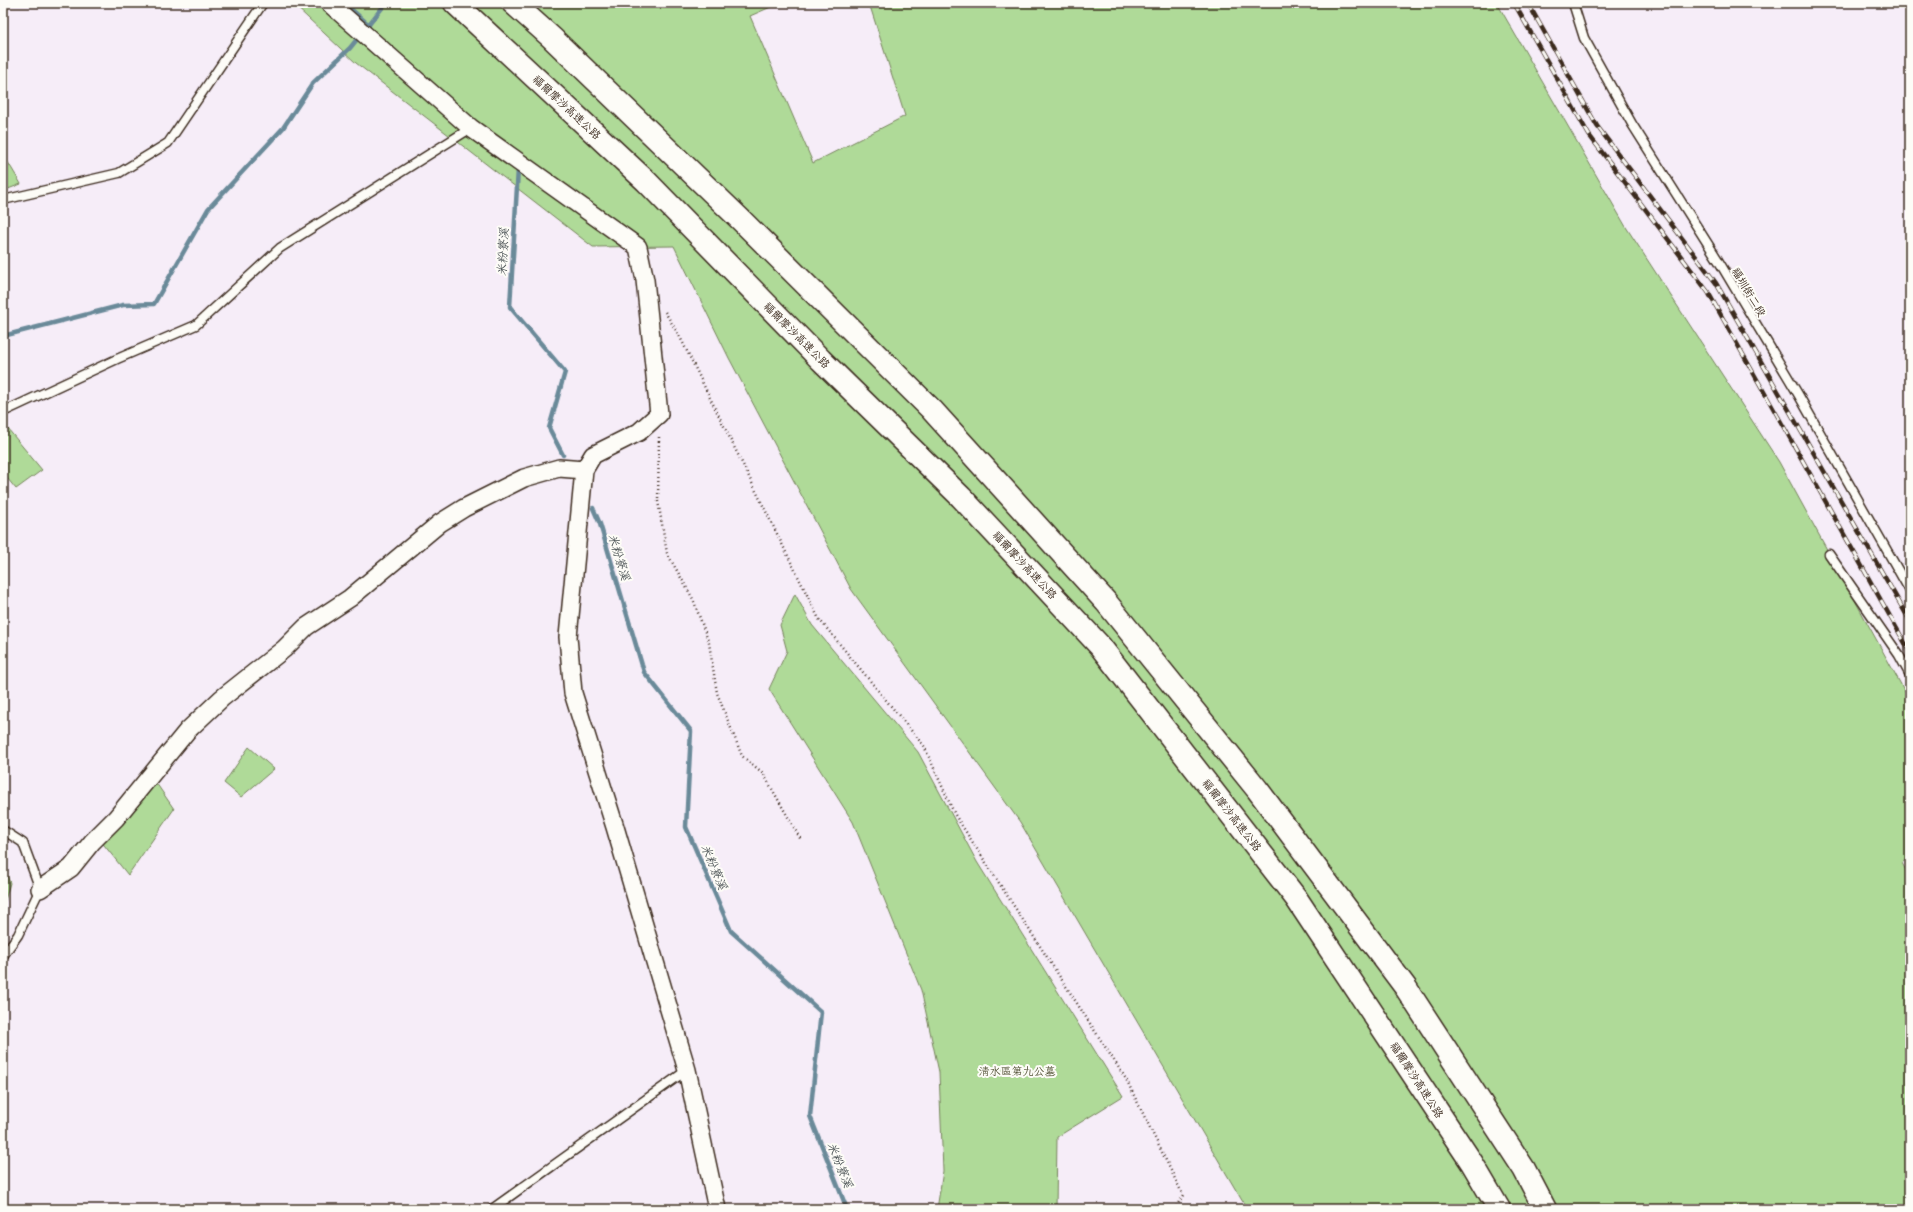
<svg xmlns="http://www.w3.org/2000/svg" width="1913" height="1212" viewBox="0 0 1913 1212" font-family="Delius,'LXGW WenKai TC',sans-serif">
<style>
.green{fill:#afda98;stroke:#75825b}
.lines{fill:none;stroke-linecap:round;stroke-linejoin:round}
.stream{stroke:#6a8a99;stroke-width:4.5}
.lane-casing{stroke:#3b2a1e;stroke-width:11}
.street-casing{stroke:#3b2a1e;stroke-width:20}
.highway-casing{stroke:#3b2a1e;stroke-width:25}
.path{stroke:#3b2a1e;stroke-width:2.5;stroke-dasharray:1 3;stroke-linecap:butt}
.lane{stroke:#fdfcf7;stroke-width:8}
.street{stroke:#fdfcf7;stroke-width:17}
.highway{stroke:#fdfcf7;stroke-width:22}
.rail-casing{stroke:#3b2a1e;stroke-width:4.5}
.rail{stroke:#fdfcf7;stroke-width:3;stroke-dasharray:9;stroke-linecap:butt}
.labels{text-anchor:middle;stroke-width:4;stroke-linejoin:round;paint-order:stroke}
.street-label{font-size:11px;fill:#3b2a1e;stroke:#fdfcf7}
.park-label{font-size:11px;fill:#58563c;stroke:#fdfcf7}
.water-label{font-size:12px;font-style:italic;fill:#535a5c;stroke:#fdfcf7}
</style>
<rect width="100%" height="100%" fill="#f6edf8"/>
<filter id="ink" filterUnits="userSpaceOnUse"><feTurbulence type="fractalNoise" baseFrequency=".025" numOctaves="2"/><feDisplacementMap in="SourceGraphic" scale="8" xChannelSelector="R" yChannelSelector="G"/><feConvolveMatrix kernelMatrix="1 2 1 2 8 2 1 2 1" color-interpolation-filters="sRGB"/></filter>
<g filter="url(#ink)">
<g class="green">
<path d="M292,3H780L750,16L813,163L905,116L869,3H1497L1626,227L1779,462L1910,701V856L1902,863L1910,878V1209H1247L1020,822L851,589L729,358L674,246L593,247L356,63Z"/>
<path d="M3,154L21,184L3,191Z"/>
<path d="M3,423L42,470L16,489L3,473Z"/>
<path d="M795,594L812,625L918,752L977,862L1123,1096L1057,1137L1056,1209H937L943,1171L939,1072L921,990L853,822L769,689L787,651L780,625Z"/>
<path d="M249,747L274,769L241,797L224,783Z"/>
<path d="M154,780L174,809L128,875L100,840Z"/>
<path d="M3,866L10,883L3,907Z"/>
</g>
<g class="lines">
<g class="stream">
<path d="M344,3L369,25"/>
<path d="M518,169L510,307L565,372L549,428L563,455"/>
<path d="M3,336L123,305L154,304L208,209L283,128L313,83L350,48L386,3"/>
<path d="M593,508L600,524L644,672L691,731L686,827L731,931L821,1012L810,1116L847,1209"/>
</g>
<defs>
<g id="lane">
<path d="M1573,3L1584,38L1632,124L1718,260L1798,394L1910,591"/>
<path d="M3,200L119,173L168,143L263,3"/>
<path d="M3,412L117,359L196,325L280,248L471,128"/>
<path d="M1829,554L1899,655L1910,675"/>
<path d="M3,830L23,843L40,889L18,935L3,956"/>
<path d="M492,1209L687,1070"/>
</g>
<g id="street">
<path d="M329,3L471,128L638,247L645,280L659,414L639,432L593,455L584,470L568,637L573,693L615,827L687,1070L717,1209"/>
<path d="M40,889L71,868L92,842L116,818L187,731L222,698L284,649L306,627L350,598L440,523L464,508L524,478L559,468L584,470"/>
</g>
<g id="highway">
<path d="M455,3L646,181L821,360L961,497L1100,646L1296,898L1472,1163L1499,1209"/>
<path d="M513,3L552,38L742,221L932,410L1106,602L1257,789L1406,988L1524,1169L1545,1209"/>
</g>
</defs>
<use href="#lane" class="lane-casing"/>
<use href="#street" class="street-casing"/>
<use href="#highway" class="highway-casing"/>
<g class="path">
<path d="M665,312L680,337L819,619L924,746L955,815L1126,1079L1183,1195L1175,1209"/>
<path d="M659,437L658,501L667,553L693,599L709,643L717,693L742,756L763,773L801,840"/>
</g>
<use href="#lane" class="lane"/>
<use href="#street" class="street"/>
<use href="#highway" class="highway"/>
<defs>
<g id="rail">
<path d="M1514,3L1589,135L1708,292L1910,652"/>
<path d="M1528,3L1597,126L1716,283L1910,621"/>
</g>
</defs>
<use href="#rail" class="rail-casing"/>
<use href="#rail" class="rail"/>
</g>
</g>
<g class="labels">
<g class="street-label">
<text transform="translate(567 107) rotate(43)" y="4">福爾摩沙高速公路</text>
<text transform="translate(1749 292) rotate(59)" y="4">福圳街二段</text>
<text transform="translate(797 335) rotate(45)" y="4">福爾摩沙高速公路</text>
<text transform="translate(1025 565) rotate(47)" y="4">福爾摩沙高速公路</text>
<text transform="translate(1232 815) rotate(52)" y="4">福爾摩沙高速公路</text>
<text transform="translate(1417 1080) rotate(57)" y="4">福爾摩沙高速公路</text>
</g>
<g class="park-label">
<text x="1017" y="1075">清水區第九公墓</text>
</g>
<g class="water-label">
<text transform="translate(503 252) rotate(-87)" y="4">米粉寮溪</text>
<text transform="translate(619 557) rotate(73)" y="4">米粉寮溪</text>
<text transform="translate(714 867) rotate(67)" y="4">米粉寮溪</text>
<text transform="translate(840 1165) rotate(68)" y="4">米粉寮溪</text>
</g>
</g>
<rect width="1913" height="1212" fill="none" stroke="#fdfcf7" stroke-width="16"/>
<rect x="8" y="8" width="1897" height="1196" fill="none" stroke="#3b2a1e" stroke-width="1.5" filter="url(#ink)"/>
</svg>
